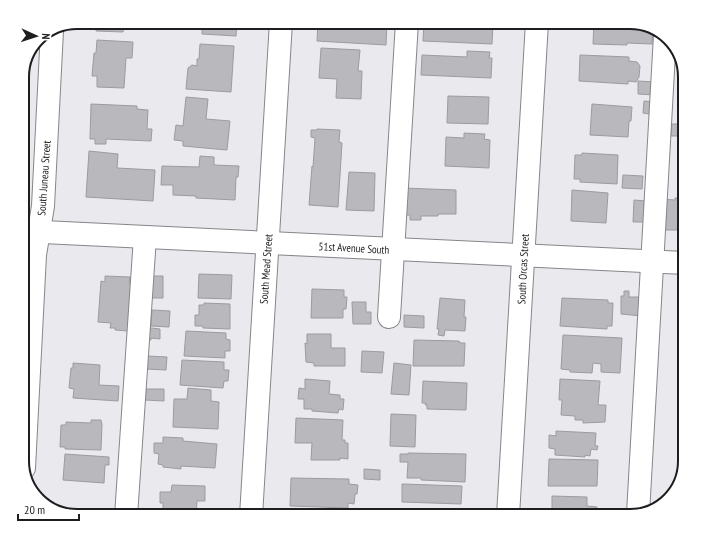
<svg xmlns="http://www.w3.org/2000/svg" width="707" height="538" viewBox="0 0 707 538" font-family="'PT Sans Narrow',sans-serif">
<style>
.building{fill:#b9b8bc;stroke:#9d9b9f}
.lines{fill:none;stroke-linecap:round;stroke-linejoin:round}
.minor-casing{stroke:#86868a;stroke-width:24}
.minor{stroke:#fff;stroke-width:22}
.labels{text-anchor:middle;stroke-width:3.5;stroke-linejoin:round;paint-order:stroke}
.street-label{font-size:11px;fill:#1d1e1f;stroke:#fff}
.rim{fill:none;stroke:#1d1e1f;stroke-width:2}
</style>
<rect width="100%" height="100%" fill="#e9e9ee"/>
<g class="building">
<path d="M96,22H124L123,32L96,31Z"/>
<path d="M202,22H237L236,36L202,34Z"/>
<path d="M318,22H387L386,45L317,41Z"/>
<path d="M424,22H491V23L493,24L492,44L423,41Z"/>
<path d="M594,22H630L653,30L652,44L627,43V45L593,44Z"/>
<path d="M97,40L133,42L132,58H126L124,88L97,87V76H92L94,53H96Z"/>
<path d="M200,44L234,46L231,92L186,89L188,68L192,65L197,66V59H199Z"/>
<path d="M321,48L360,50L358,71H362L361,99L336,98L337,79L319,78Z"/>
<path d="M467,51L490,52L489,58H492L491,78L421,75L422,55L467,57Z"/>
<path d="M580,55L629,57V61L637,62L640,66L639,77L636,82L628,81V84L579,81Z"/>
<path d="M638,81L655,82V95L638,94Z"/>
<path d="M448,96L489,97L488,124L447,123Z"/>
<path d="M186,97L208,99L206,119L230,121L227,150L183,146V141L174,140L176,125L183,126Z"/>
<path d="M644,101L656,102L655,115L643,113Z"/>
<path d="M91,104L137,106V109L148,110L147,129H152L151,141L106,139V144H95V139H90Z"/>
<path d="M592,104L632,107L631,121H629L628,137L590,135Z"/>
<path d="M672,124H685V136H671Z"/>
<path d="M317,129L340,130L339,142L342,143L338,207L309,205L312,166L313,167L315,138L311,137V130H317Z"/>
<path d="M464,133L485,134L484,139L490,140L489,168L445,166L446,137L464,138Z"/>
<path d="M89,151L118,154L117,168L155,170L153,201L86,197Z"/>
<path d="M582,153L618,155L617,184L580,182V179H574L575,155H582Z"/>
<path d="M200,156L214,157V165L239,166L238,177H236L235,200L196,198V196L173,195V185H161L162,166L199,167Z"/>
<path d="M349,172L375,173L374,211L346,210Z"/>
<path d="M623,175L643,176L642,189L622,188Z"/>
<path d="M403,188L456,190V214H438V216H421V220H410V215H402Z"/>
<path d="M572,190L608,193L606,223L571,221Z"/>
<path d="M675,198H680V200H683L682,230H662L660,199L675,200Z"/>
<path d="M634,200L646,201L645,222H633Z"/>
<path d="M199,274L232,275L231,299L198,298Z"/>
<path d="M105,276L130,277L129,283H133L128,331L115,330V328H110L111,323L98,322L101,281L105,282Z"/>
<path d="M147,276H163V298H146Z"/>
<path d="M312,289L344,290V297H347L346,309H343V318H311Z"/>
<path d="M624,291H629V297H643L642,316L621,314V296H624Z"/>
<path d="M440,298L465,300L464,317H466L465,331L445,330L444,336L438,335L439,329H437Z"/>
<path d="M562,298L608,300V303H613L612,326H607V329L560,326Z"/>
<path d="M352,302H366V312H371V324H353Z"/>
<path d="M204,303L230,304V329L203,328V326H195V315H199V305H204Z"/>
<path d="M152,310L170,311L169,327L151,326Z"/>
<path d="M404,315L424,316V328L404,327Z"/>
<path d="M144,327L160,329V339L151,338V340H143Z"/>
<path d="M186,331L226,333V339L230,340V351H225V358L184,356Z"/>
<path d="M307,334H331V348H345V366H314V363L306,362L305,343L307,344Z"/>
<path d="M563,335L622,338L620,373L601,372V364L593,363L592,373L570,372V370L561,369Z"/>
<path d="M414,340L459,341L460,343H465L464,366H413Z"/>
<path d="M362,351L384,352L382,373L361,372Z"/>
<path d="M147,356L167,357L166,370L146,369Z"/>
<path d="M182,360L224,362V370H229L228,381H224L223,388L180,385Z"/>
<path d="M73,363L100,365L99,385L119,386L118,401L73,398L74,389L69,388L71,368H73Z"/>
<path d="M394,363L411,365L409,395L391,394Z"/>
<path d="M305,379L330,381L329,394L340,395V399H344L343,410L339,409L338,413L312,411V409H304V399H298L299,388L305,389Z"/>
<path d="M560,379L600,381L598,405H606L605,422L583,423V420H575V416L561,415L562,400H559Z"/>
<path d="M423,381L467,383L466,410L427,409V405H425L426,403H422Z"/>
<path d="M188,388L211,390V401L219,402L218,429L173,427L174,399H187Z"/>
<path d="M146,389H164V401L145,400Z"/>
<path d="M684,405H685V437H683Z"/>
<path d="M391,414L416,415L415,447L390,446Z"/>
<path d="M296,418L343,420L342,440H345V443H348V459L340,458V460H311L312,443H295Z"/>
<path d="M91,420H101L102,425L101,450L65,449V447H60L61,425H66V422L91,423Z"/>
<path d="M556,431L596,433L595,446H598L597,450L591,449L590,456L585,455V457L555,455V449L549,448V435L556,436Z"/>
<path d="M163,437L183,438V441L217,444L215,468L181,466V469L163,467V465L158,464L159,454L154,453V443H163Z"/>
<path d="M408,453L466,454L465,482L421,480V478H407L408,462H400V454H408Z"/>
<path d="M65,454L109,457V465H105L104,483L63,480Z"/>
<path d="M549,459L598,460L597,486H548Z"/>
<path d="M364,469L380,470V480L364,479Z"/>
<path d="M291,478L349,479V484L358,485L357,494H355L354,504L348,503V508L290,506Z"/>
<path d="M402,484L462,486L461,504L402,502Z"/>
<path d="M172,485L205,486V501H197L196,516H163V503H160V492H171Z"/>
<path d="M552,496L587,497V506L597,507V516H552Z"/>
<rect x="142" y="511" width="18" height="5"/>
<rect x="349" y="512" width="22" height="4"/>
</g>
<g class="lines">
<defs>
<g id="minor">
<path d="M22,231L685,263"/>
<path d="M389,317L407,22"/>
<path d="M24,468L35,255L43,206L52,31"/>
<path d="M638,514L665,35"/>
<path d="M126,516L145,237"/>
<path d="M251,516L281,22"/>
<path d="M508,516L537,22"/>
</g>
</defs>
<use href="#minor" class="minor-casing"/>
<use href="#minor" class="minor"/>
</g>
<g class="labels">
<g class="street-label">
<text transform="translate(44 178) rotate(-86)" y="4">South Juneau Street</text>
<text transform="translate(354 248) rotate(3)" y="4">51st Avenue South</text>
<text transform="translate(266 269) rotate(-86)" y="4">South Mead Street</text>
<text transform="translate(523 269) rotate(-87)" y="4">South Orcas Street</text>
</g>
</g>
<path d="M0 0H707V538H0ZM77 29H630A48 48 0 0 1 678 77V461A48 48 0 0 1 630 509H77A48 48 0 0 1 29 461V77A48 48 0 0 1 77 29Z" fill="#fff" fill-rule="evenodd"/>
<path class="rim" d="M77 29H630A48 48 0 0 1 678 77V461A48 48 0 0 1 630 509H77A48 48 0 0 1 29 461V77A48 48 0 0 1 77 29Z"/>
<g transform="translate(36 36) rotate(93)" stroke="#ffffff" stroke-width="3" paint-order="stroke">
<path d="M0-3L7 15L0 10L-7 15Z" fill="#1d1e1f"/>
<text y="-6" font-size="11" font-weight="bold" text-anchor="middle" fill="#1d1e1f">N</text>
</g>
<path d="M18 514v6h61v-6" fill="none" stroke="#1d1e1f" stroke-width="2"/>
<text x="24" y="514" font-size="12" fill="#1d1e1f" stroke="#ffffff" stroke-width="3" paint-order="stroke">20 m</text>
</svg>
